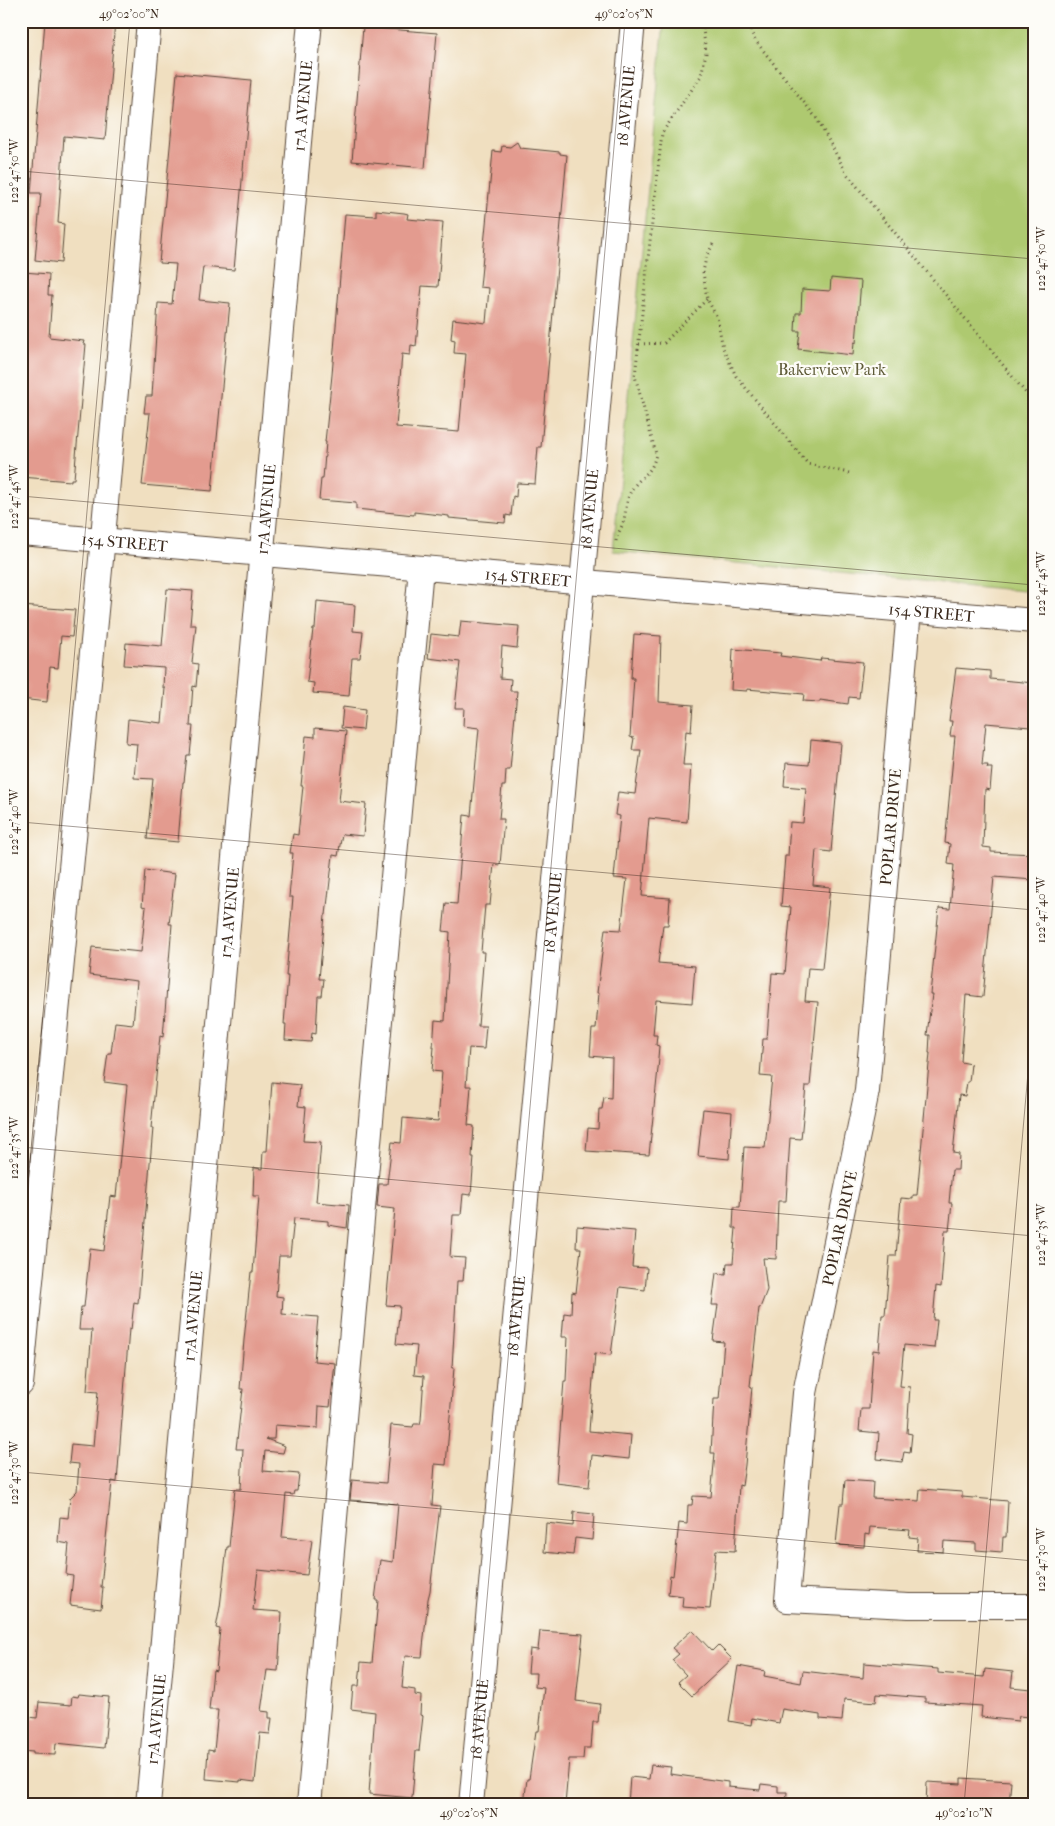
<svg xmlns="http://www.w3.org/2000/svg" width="1055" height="1826" viewBox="0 0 1055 1826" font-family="'IM FELL French Canon',serif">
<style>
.green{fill:#aec970;stroke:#747a47}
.building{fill:#e39b8f}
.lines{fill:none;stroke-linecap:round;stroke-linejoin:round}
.minor-casing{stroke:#564536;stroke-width:26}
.path{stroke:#564536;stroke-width:3;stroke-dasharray:1 4;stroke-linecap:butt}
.minor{stroke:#fff;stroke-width:24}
.ticks{fill:none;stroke:#3b2a1e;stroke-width:1;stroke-opacity:0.45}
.labels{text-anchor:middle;stroke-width:4.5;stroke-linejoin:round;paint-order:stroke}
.street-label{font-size:16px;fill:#3b2a1e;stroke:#fdfcf7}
.park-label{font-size:16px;fill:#5e5a37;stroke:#fdfcf7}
.neatline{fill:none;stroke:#3b2a1e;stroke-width:2}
.ticks-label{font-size:12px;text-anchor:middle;fill:#3b2a1e}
</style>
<rect width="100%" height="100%" fill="#fdfcf7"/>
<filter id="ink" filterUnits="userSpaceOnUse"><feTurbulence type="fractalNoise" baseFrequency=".02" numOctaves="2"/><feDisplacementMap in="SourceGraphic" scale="10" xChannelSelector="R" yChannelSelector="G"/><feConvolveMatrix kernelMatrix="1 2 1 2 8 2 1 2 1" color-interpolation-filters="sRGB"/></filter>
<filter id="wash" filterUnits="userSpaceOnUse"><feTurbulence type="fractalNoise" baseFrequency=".0096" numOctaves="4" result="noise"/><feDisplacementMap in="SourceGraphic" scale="20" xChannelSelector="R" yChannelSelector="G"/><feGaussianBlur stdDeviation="1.12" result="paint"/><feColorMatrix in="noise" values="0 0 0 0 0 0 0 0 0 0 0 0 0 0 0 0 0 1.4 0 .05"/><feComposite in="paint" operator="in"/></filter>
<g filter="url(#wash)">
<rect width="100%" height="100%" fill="#f0dfc0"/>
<path class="green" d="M664,21H1034V592L613,551Z"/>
<g id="blocks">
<g class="building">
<path d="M45,21H115L105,140L64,136L58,223L64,224L61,263L35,260L41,193H31Z"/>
<path d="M363,27L437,33L425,168L352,161Z"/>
<path d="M177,73L251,80L234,270L203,267L199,300L230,303L212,491L142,485L150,413H144L146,396H152L158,303L172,304L176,264L159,263Z"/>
<path d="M517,142L520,148L560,152V154L567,155L541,447H538L535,484L517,483L516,497L513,496L511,516L506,515L505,523L449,518V516L414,512V515L356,509V503L319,500L321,479H323L326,442H325L332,375L345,214L376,216V210L404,213L408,214L407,219L443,222L438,287L422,286L416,346L411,345L410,355L402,354L396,427L459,432L466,354L454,353L455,340L451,339L453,319L486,323L489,288L480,287L493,151L501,152L502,146L510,147Z"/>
<path d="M23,272L49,274L48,295H52L49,337L84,341L83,344H86L74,479H71V481L21,477V289Z"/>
<path d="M831,278L861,281L856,343L854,342L853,355L798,349L800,331H795L796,313H801L802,289L830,291Z"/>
<path d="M167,589L193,591L190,625H196L192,663L198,664L196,687L193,686L190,726H193L190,755H187L184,782H183L178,842L147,839L153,779L134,778L137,744L126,743L128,719L162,723L165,688H163L164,668L124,665L126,643L162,646Z"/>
<path d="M317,601L355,605L353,631L363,632L360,658H352L349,696L313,693L314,683L307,682L313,629H315Z"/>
<path d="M21,606L75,610L72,637L61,636L58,668L50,667L47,702L21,699Z"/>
<path d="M461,621L519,626L517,648L502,646L500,678L511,679L510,691H517L510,770H506L505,786H502L499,819H504L500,865L494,864L490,905H485L481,952H484L478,1026H486L484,1049L469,1048L466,1086H471L468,1125L474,1126L472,1157H474L471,1195L463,1194L461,1215H453L450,1257L465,1258L463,1281H457L452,1368H454L446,1465L435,1464L432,1505L440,1506L430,1591L428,1599L422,1657L405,1656L402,1688L415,1690V1695L421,1696L420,1715L423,1716L419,1751H416L412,1798L369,1794L375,1712L351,1709L353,1686H359L361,1662L372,1663L378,1600H375L380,1560L393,1562L398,1504L350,1500L352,1480L386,1483L391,1425L413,1427L414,1424H420L421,1420L424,1376L414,1375L417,1346L396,1344L400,1306L386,1305L395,1209L377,1207L379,1184H387L392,1142L401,1143L403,1118L438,1121L442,1072L432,1071L434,1047H433L435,1020L445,1021L450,932L443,931L446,903L457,904L464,815L471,816L479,728L463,726L464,708H455L460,662L428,658L431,634L459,637Z"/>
<path d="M634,634L661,636L659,702L693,705L691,732L686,731L683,765H691L687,822L649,818L642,896L670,898L668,925H663L658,963L695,966L692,1003L656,1000L653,1035H657L656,1045L659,1046L658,1058L659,1059L649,1155L586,1151L588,1128L598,1129L599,1109H602L604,1097L611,1098L612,1058L590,1056L592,1029H596L599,993H597L605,929L621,930L627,879L614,878L620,816L615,815L618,792L635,794L641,750H632L634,738L630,737L634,678H631Z"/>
<path d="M733,649L781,653L780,656L820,661L821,658L863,662L859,698L849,697L848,704L820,700V702L803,701L804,694L747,689V691L731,690Z"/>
<path d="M956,668L990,671V679L1034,683V710H1032L1030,727L986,723L982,765H988L987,768H992L990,790L985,789L983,847L991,848V852L1034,854V880L994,877L983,997L966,995L961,1062L971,1064L969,1082H967L965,1096L959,1095L953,1153L959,1154L958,1170H952L949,1203H952L949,1231H945L941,1287L936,1286L933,1320H937L934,1348L904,1345L900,1386L910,1387L907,1433L912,1434L910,1453L904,1452L902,1462L877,1459L879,1433L859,1431L861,1409H869L873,1350L879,1351L882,1315H885L890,1256H896L901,1198L913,1199V1195H917L930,1053H929L930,1035H927L932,994H930L939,908L950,909L954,865L948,864L950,844L945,843L955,736H950L952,721H949Z"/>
<path d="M343,707L365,710L363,730L341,728Z"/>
<path d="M315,728L346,731L339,801L366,804L363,836L342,834L338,856L333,855L326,915H325L319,979H324L322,996H318L316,1034L312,1033L311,1042L285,1040L286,1024H284L288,976H286L293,897H289L293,853H290L293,834L298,835L303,786H301L306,736L315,737Z"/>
<path d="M811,740L841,743L831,852L816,850L813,885L830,887L822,969L808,968L805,1001L818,1002L810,1086H806L801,1139L790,1138L786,1201H778L776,1259L763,1258L767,1290L760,1308H759L750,1386L752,1387L745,1465L742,1486L739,1485L735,1551L716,1550L710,1609L682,1607L683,1596L668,1594L670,1575L673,1576L679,1523L687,1524L688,1505H692L693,1496L711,1497L715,1453H711L714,1399H719L724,1342L713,1341L718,1305H712L716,1273L726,1274L727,1263H733L736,1228H733L734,1207H740L744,1147L765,1148L772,1077L760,1076L763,1039H767L772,973L785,974L791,907L781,906L785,856H788L790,822L803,823L806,788L784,786L786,763L809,765Z"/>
<path d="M145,870L175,874L169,924H172L163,1037L160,1036L151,1128H153L138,1303L134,1302L131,1330L129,1329L117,1482L112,1481L101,1587H103L101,1609L70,1605L73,1576L66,1575L69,1544L58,1542L60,1517L68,1518L70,1498L77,1491L79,1464L69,1463L71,1444L93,1446L98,1392L87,1391L92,1330H79L81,1307H84L90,1249L104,1251L110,1196L116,1197L127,1085L104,1082L108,1053H111L115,1022L133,1024L137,981L89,975L92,947L141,952L146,907L142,906Z"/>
<path d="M272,1082L300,1085L298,1106L306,1107L303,1141L321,1142L316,1202L349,1205L347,1228L328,1225V1221L294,1218L290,1256H279L276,1296L283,1297L282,1314L318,1317L314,1361L335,1363L330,1407L319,1406L318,1428L275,1425L274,1439H266L285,1446L283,1453L265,1451L263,1471L299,1474L297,1491H294L293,1495L286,1494L282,1537L312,1540L307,1575L258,1570L253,1610L282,1612L279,1657L278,1671L267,1670L261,1711L269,1712V1718H272L270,1734L260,1733L255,1782L240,1780V1782L206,1779L208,1750L214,1751L218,1710H209L213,1670L216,1671L220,1629L216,1628L220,1607L227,1547H229L235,1489H241L243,1449H236L243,1389H240L244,1340L251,1272H253L259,1196H253L254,1168L262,1169L263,1151H267Z"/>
<path d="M703,1109L732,1112L729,1159L698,1156Z"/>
<path d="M577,1226L635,1231L632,1267L647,1268L645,1290L620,1287L611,1355L595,1353L589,1431L631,1435L629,1459L592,1455L589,1487L556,1483L564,1381H566L568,1337H562L564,1313L571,1314L572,1292L576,1293L581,1248H576Z"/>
<path d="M845,1480L873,1482L872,1498L919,1501L920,1489L962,1492V1497L1008,1501L1006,1537H1003L1002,1552L976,1550V1543L944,1541L943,1552L917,1551L918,1538L909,1537L910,1530L870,1527L869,1535L865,1534L864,1547L836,1545L840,1504H843Z"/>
<path d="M574,1512L594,1514L592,1540L575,1538L573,1555L544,1552L546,1523L573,1526Z"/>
<path d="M692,1630L712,1651L718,1645L732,1659L692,1696L678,1682L686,1675L672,1660L679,1654L672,1648Z"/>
<path d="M540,1631L583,1634L576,1701L600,1704L598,1722H593L591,1748H584L583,1759H569L565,1805L524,1804L527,1779H529L536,1731H539L544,1688L535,1687L536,1673H528L530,1649L538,1650Z"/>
<path d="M864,1663L938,1669V1673L984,1677L985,1669L1013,1672L1011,1687L1031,1689L1028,1717L1019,1716L1018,1721L981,1717L982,1706L925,1702V1698L877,1694L876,1702L844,1699L842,1721L820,1719V1715L782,1709L779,1723L752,1718L751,1725L729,1721L738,1666L765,1671L764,1676L801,1683L803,1671L863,1678Z"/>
<path d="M79,1694L109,1697L104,1748L56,1743L55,1755L33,1754V1752L21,1751V1716L37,1718L39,1702L71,1705L72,1696L78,1697Z"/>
<path d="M651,1765L671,1767L670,1774L728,1782V1787L760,1790L761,1784L778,1786V1792H787L786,1805H628L630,1777L649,1779Z"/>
<path d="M961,1778L1011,1781L1009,1805H926L927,1782L961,1784Z"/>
</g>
</g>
</g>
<g filter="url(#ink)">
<use href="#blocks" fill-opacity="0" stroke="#564536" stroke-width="1"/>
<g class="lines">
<defs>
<g id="minor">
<path id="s1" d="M21,533L1034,621"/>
<path d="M909,610L867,1091L805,1393L787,1600L909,1606H1034"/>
<path d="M21,1384L101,559L149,21"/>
<path id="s2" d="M148,1805L310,21"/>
<path d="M309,1805L421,568"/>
<path id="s3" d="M471,1805L633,21"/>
</g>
</defs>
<use href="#minor" class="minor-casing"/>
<g class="path">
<path d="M746,21L755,40L817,119L847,174L1034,403"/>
<path d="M713,244L706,258L703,272L707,299L717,317L723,348L736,376L808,464L849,473"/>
<path d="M639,344L664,343L707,299"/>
<path d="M616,541C617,534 621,529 623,523C627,510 625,497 635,485C646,472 652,473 656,454L635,376L662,133L701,76L706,53L702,21"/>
</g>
<use href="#minor" class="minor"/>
</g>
</g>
<path class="ticks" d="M21,171L1034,259M21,496L1034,585M21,822L1034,910M21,1147L1034,1236M21,1264L130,21M21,1472L1034,1561M21,1798L101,1805M469,1805L625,21M964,1805L1034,1004"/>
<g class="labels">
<g class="street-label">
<text dy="6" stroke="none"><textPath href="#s2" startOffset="1706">17A AVENUE</textPath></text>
<text dy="6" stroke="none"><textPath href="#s3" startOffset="1706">18 AVENUE</textPath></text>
<text dy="6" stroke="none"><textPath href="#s2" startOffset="1301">17A AVENUE</textPath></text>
<text dy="6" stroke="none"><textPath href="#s3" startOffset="1301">18 AVENUE</textPath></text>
<text dy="6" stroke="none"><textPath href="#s1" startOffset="104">154 STREET</textPath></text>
<text dy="6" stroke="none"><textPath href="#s1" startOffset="509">154 STREET</textPath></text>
<text dy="6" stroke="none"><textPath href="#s1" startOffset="914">154 STREET</textPath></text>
<text transform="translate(890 827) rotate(-85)" y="6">POPLAR DRIVE</text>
<text dy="6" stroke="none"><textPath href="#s2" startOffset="896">17A AVENUE</textPath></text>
<text dy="6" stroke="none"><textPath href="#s3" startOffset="896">18 AVENUE</textPath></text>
<text transform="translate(839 1228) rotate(-78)" y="6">POPLAR DRIVE</text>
<text dy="6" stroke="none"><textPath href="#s2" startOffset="491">17A AVENUE</textPath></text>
<text dy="6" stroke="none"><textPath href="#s3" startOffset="491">18 AVENUE</textPath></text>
<text dy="6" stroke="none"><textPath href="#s2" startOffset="86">17A AVENUE</textPath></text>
<text dy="6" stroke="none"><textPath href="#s3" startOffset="86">18 AVENUE</textPath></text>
</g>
<g class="park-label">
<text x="832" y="375">Bakerview Park</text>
</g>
</g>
<rect width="1055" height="1826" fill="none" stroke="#fdfcf7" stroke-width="55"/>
<rect x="28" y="28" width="1000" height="1770" class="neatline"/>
<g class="ticks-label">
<text x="129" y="18">49°02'00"N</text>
<text x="624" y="18">49°02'05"N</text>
<text transform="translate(14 171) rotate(-90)" y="4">122°47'50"W</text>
<text transform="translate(1041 259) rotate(-90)" y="4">122°47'50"W</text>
<text transform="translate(14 497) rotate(-90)" y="4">122°47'45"W</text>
<text transform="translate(1041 584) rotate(-90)" y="4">122°47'45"W</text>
<text transform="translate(14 822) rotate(-90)" y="4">122°47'40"W</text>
<text transform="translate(1041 910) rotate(-90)" y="4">122°47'40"W</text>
<text transform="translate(14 1148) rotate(-90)" y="4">122°47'35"W</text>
<text transform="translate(1041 1235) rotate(-90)" y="4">122°47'35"W</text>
<text transform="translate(14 1473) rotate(-90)" y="4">122°47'30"W</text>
<text transform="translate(1041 1560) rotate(-90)" y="4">122°47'30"W</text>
<text x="469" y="1817">49°02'05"N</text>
<text x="964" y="1817">49°02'10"N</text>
</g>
</svg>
